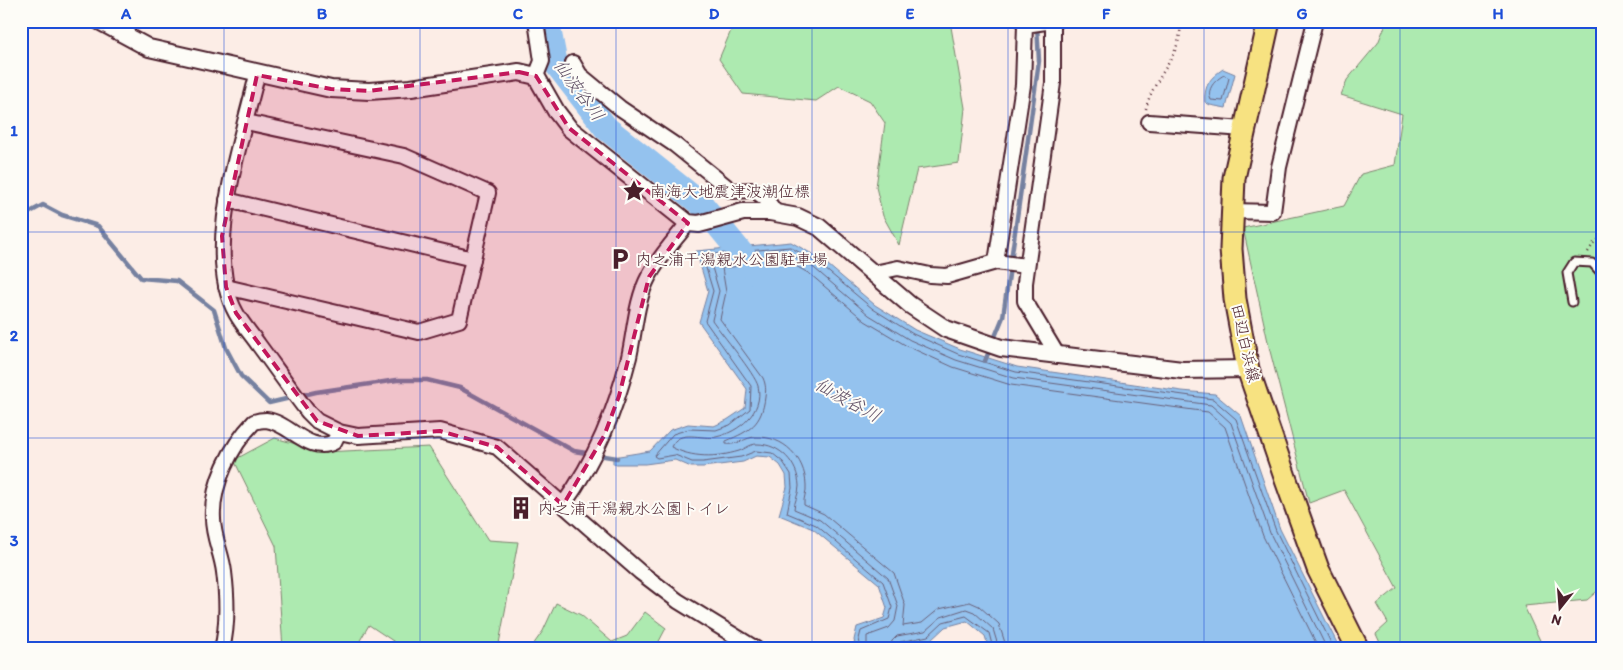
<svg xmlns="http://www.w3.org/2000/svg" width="1623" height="670" viewBox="0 0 1623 670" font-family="Itim,'Klee One',sans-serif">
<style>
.green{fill:#adeab0;stroke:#7c846e}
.water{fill:#94c2ee;stroke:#7681a0}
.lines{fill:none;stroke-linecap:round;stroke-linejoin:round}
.shore{stroke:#686079;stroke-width:1}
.stream{stroke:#7681a0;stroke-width:4.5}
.river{stroke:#94c2ee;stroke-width:25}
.service-casing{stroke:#4a1f2b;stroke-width:11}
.minor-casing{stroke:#4a1f2b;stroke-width:18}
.tertiary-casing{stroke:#4a1f2b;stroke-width:20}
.primary-casing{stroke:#4a1f2b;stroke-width:25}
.path{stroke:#4a1f2b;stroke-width:2.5;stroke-dasharray:1 4;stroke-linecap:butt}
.service{stroke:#fdfcf7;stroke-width:7}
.minor{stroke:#fdfcf7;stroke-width:14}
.tertiary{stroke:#fdfcf7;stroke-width:16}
.primary{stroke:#f7e281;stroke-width:21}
.marked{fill:#c2185b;fill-opacity:0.2;stroke:#c2185b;stroke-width:4;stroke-dasharray:10 6;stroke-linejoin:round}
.grid{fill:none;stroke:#1d4ed8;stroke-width:1;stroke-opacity:0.55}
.labels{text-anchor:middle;stroke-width:4;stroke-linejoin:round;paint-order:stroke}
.poi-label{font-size:16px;fill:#4a1f2b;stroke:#fdfcf7;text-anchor:start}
.street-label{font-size:16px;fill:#4a1f2b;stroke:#fdfcf7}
.water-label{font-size:18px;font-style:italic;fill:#605066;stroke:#fdfcf7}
.neatline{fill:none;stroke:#1d4ed8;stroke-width:2}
.grid-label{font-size:16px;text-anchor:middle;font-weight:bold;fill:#1d4ed8}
</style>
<rect width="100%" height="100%" fill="#fcede6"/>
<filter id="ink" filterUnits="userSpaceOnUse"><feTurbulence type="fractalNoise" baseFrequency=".02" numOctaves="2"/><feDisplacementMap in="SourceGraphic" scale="10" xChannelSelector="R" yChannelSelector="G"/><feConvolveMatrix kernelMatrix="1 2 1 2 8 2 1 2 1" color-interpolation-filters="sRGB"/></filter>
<g filter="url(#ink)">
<g class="green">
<path d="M735,21H950L965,108L959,163L917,169L899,245L883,216L876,187L885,123L870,101L839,86L816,101L743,94L719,59Z"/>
<path d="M1387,21H1602V587L1587,600L1524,606L1544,649H1383L1376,634L1388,623L1377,604L1397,588L1344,490L1309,503L1270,351L1243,228L1344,206L1361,174L1395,165L1402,114L1341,95L1347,80L1378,43Z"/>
<path d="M275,438L324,452L429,447L488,540L518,542L498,649H405L369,625L355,649H283L276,546L234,460Z"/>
<path d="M556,603L581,615L612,642L627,636L645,612L666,628L655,649H530L543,631Z"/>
</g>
<g class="water">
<path d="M1223,69L1235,74L1226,108L1210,105L1205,102C1204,85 1210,78 1223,69Z"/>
<path d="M791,242L821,259L875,305L915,330L960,349L1017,367L1182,391L1215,394L1241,416L1280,529L1340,649H989L985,636L967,621L945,627L930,641L889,649H856L854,640L857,627L884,618L887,608L879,584L813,529L779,515L787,487L786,475L780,465L770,457L756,456L743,462L703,467H691L675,460L645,464H613V457L650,451L670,430L688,424L714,426L727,420L745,408L747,389L699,322L708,291L696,251Z"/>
</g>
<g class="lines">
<g class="shore">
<path d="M1224,75L1229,78L1223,101L1211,100C1206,89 1215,80 1224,75Z"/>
<path d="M861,649L859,639L861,631L889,619L892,607L883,582L816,525L787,513L792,488L791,474L783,462L772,453L756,451L741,457L703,462H692L675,455L657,458L654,456L673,434L689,429L716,430L730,425L750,409L751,386L705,321L713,291L703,258L705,255L790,247L818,263L873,309L913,334L958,354L1016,372L1213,399L1236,419L1276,531L1334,649"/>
<path d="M867,649V636L889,628L895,621L898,606L888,578L820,520L794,509C794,502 799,494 799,486C798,463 780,444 757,444C750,444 745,449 739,451C716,458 692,458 671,447C679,428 702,440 716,437C739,432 764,412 758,386C755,374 721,333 712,320L719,291L711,264L713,261L789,253L814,268L869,315L910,340L956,360L1014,378L1211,405L1231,423L1270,533L1327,649"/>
<path d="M890,649L892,641L897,636L925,631L941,617L966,609L974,612L993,629L999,649"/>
<path d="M896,649L900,642L928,636L943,622L966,616L989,633L993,649"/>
<path d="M1007,649L999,624L979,606L970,602L939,609L922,623L903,626L905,605L894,573L824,514L804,505C803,498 807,492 806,485C805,458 784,436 756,437C745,437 737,446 726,444V441C750,431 762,424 765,397C766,390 766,385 763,378L720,319L726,292L722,268L787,261L810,274L865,321L907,346L953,367L1011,385L1208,412L1225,427L1263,536L1319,649"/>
</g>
<g class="stream">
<path d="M21,217L43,205L62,215L98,226L141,278L177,281L214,310L226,348L241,376L269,403L316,392L397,380H427L460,388L574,451L617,458"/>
<path d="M985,361L1003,317L1039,61L1037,25"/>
</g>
<path class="river" d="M547,21L555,62L606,128L701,204L758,274"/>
<defs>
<path id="service" d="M1572,302L1567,273L1574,262L1592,263L1602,274"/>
<g id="minor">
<path d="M536,21L542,61L536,76"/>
<path d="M1053,21V83L1025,283V301L1058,356"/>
<path d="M124,33L131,21"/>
<path d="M573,63L580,75L620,108L675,145L732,191L754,190L766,199L776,213"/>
<path d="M257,75C242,140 202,252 236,313C242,324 251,334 258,344C275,367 291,390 308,412L317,421L339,432L358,436L440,431L497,447L640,572L678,601L756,649"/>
<path d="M1149,122L1244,129"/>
<path d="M227,200L473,259"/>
<path d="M1232,211L1273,212L1279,167L1315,21"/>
<path d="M996,262L1023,85L1025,25L1053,21"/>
<path d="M874,273L898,268L930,275L947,276L996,262L1026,266"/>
<path d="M226,287L419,332L459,320L488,193L404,156L246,122"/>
<path d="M563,505C596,459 615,412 629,357C635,330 636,300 649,276C659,257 675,240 688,223"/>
<path d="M222,649C228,625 227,596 224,572C222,554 213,537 213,519C211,485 231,446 254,422C257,421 262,420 266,420C289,422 309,455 334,442L339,432"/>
</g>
<path id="tertiary" d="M99,21L149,48L331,89L369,91L411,88L519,72L536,76L556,111L569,128L688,223L699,224L743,212H770L798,217L819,227L910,305L946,329L1001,348L1182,370L1248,369"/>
<path id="primary" d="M1269,21L1234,178L1231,249L1235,299L1248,369L1286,480L1318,569L1358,649"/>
</defs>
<use href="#service" class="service-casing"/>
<use href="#minor" class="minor-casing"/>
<use href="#tertiary" class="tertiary-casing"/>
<use href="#primary" class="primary-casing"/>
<g class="path">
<path d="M1597,21L1602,48"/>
<path d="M1146,109C1152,78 1184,55 1180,21"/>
<path d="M1588,252L1594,243L1602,237"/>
</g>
<use href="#service" class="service"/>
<use href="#minor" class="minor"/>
<use href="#tertiary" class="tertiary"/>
<use href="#primary" class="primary"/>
</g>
</g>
<path class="marked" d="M519,72L536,76L569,128L688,223L649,277L619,396L604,436L563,505L497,447L440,431L358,436L317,421L236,313L226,287L222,236L257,75L331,89L369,91Z"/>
<path class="grid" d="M224,21V649M420,21V649M616,21V649M812,21V649M1008,21V649M1204,21V649M1400,21V649M21,232H1602M21,438H1602"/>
<defs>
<symbol id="sight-bare" viewBox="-9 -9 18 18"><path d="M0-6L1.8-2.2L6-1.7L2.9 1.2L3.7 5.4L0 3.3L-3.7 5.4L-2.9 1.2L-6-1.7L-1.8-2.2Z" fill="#4a1f2b" stroke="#fdfcf7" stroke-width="2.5" paint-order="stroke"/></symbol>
<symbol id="parking-bare" viewBox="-9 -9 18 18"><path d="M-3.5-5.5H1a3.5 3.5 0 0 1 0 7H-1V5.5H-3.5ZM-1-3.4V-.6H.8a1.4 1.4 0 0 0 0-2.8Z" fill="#4a1f2b" stroke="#fdfcf7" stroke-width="2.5" paint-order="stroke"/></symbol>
<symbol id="building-bare" viewBox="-9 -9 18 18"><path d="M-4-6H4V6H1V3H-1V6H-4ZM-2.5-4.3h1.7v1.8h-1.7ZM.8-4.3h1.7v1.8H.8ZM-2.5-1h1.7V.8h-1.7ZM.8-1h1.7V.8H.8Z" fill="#4a1f2b" stroke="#fdfcf7" stroke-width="2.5" paint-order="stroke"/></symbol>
</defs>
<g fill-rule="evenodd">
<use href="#sight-bare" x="618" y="175" width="32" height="32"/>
<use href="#parking-bare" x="604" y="243" width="32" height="32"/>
<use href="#building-bare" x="505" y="492" width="32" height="32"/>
</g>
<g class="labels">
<g class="poi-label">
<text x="650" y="197">南海大地震津波潮位標</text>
<text x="636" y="265">内之浦干潟親水公園駐車場</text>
<text x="538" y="514">内之浦干潟親水公園トイレ</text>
</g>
<g class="street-label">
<text transform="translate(1246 343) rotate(77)" y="6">田辺白浜線</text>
</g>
<g class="water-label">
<text transform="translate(579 90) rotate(54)" y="6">仙波谷川</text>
<text transform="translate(848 400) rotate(29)" y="6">仙波谷川</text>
</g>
</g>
<rect width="1623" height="670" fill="none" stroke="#fdfcf7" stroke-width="55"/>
<g transform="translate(1560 608) rotate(197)" stroke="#fdfcf7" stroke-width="4" paint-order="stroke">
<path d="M0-4L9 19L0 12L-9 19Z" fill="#4a1f2b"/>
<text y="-8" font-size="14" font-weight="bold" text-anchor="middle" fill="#4a1f2b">N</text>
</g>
<rect x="28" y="28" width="1568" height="614" class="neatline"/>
<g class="grid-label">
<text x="126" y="19">A</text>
<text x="322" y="19">B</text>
<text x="518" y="19">C</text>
<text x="714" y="19">D</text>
<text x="910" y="19">E</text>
<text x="1106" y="19">F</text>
<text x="1302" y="19">G</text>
<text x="1498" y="19">H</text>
<text x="14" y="136">1</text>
<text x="14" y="341">2</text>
<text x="14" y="546">3</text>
</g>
</svg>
